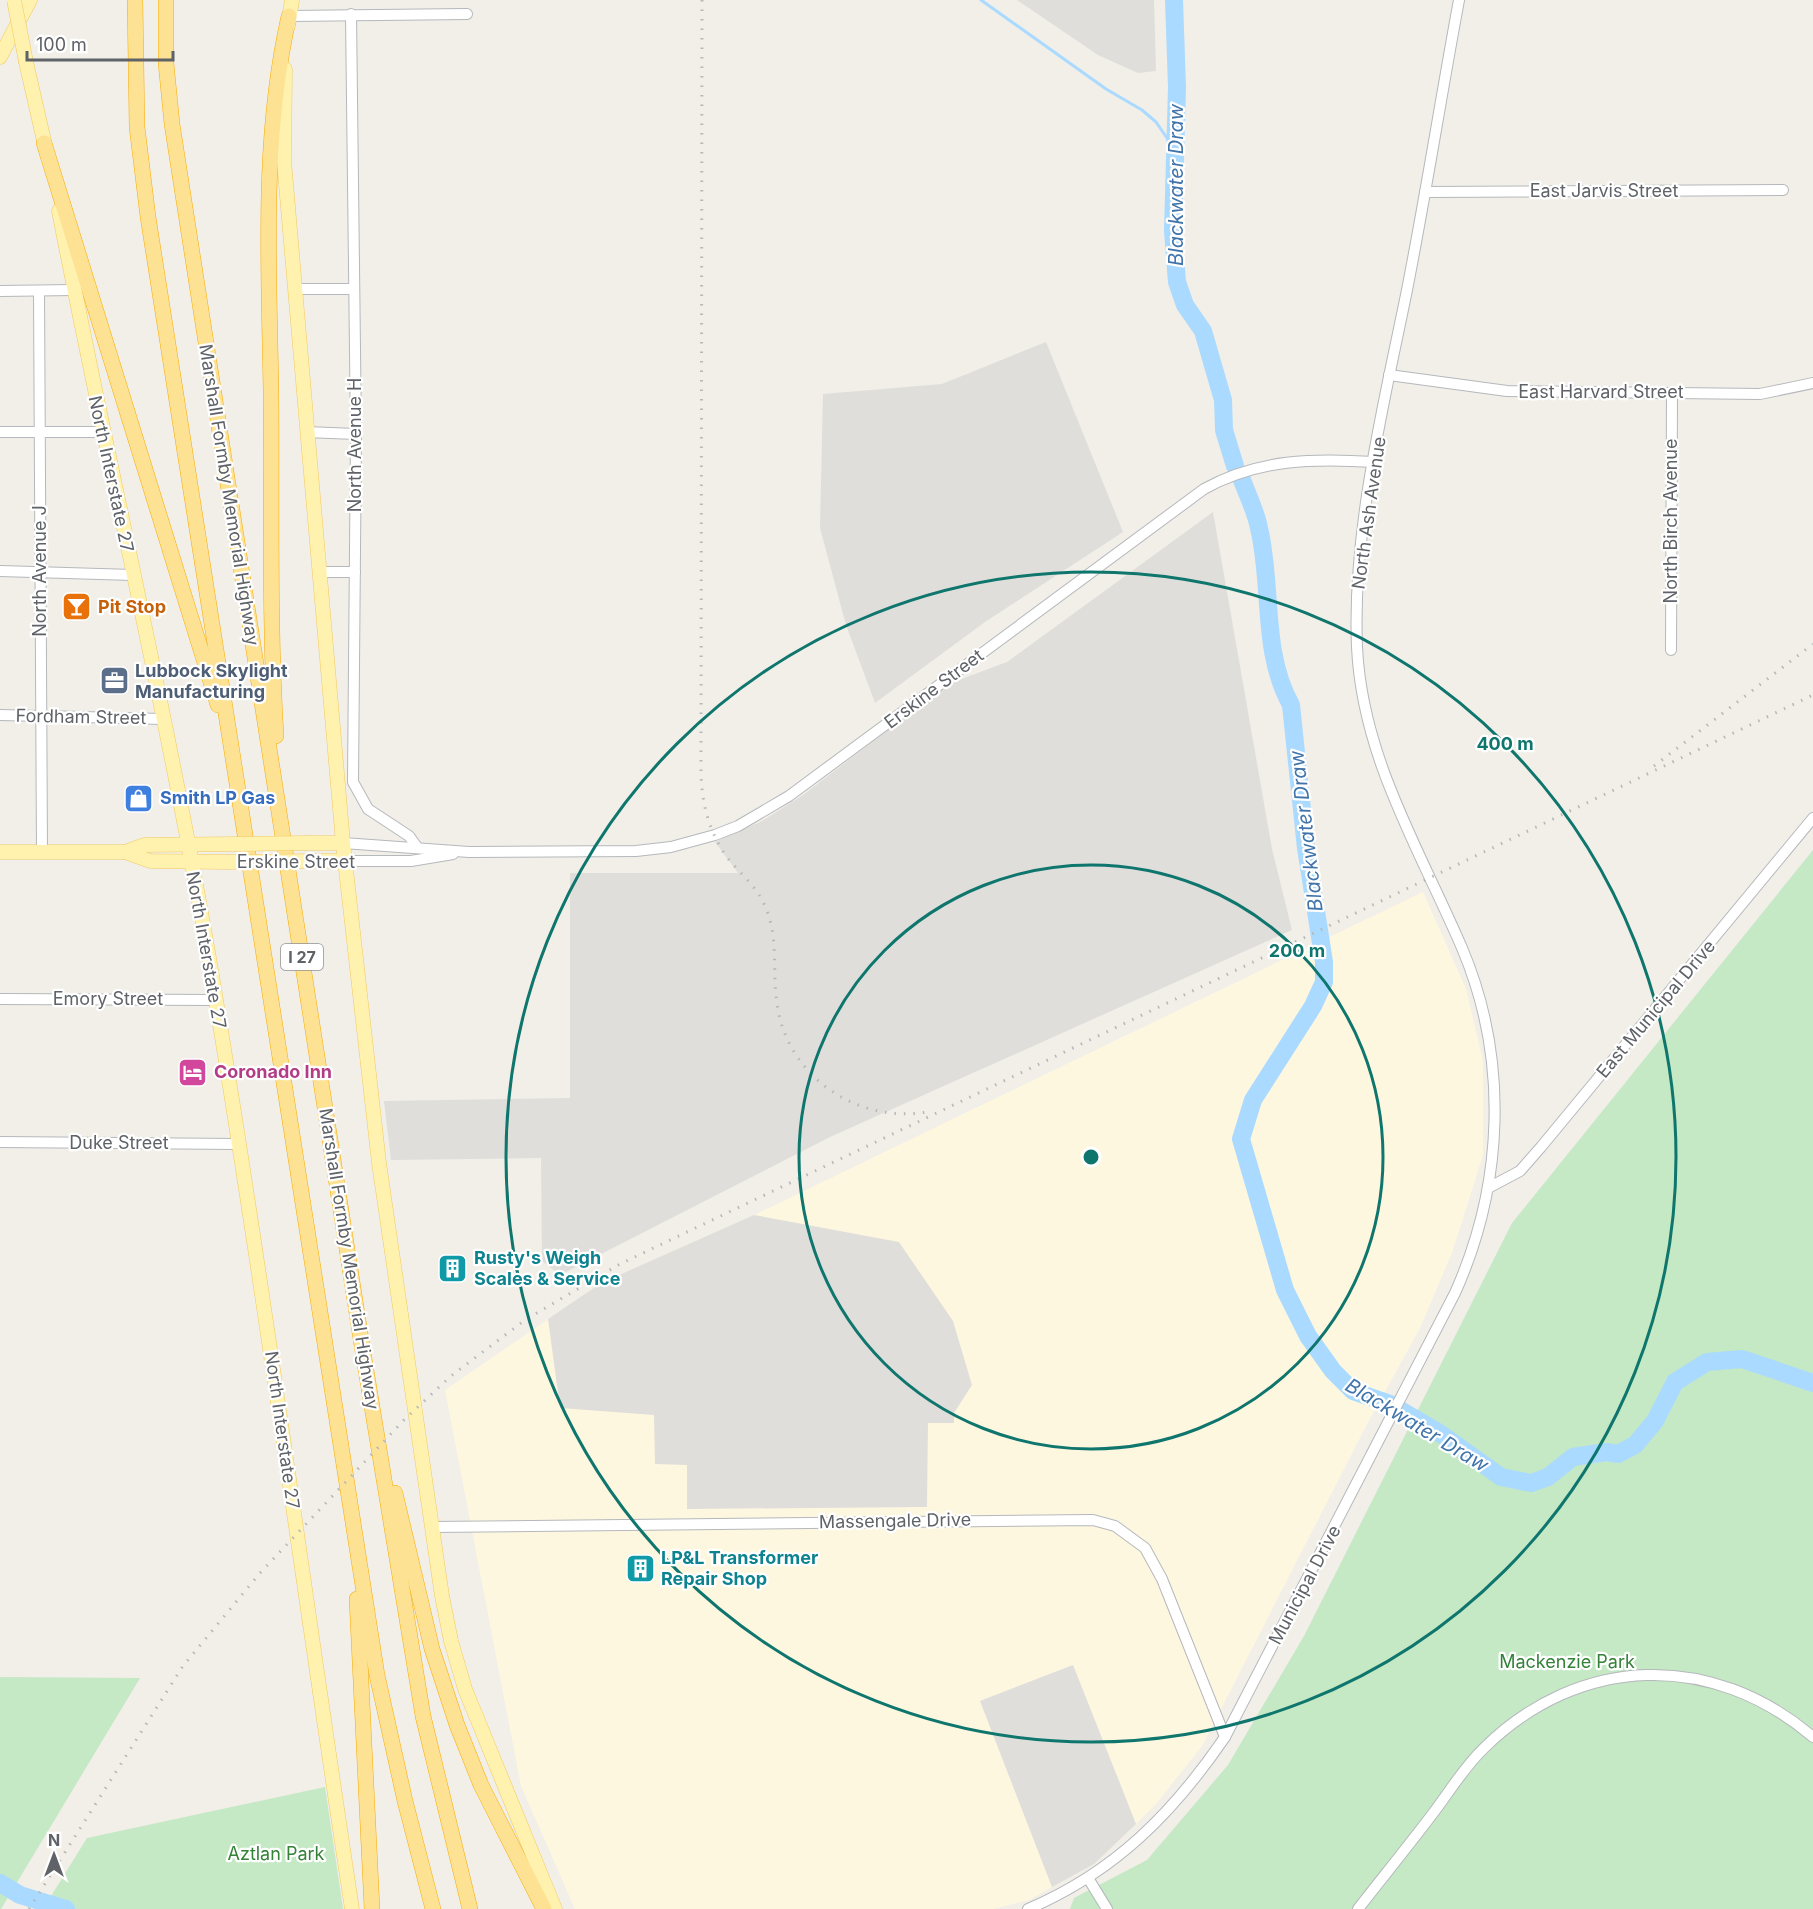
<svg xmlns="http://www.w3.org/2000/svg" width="1813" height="1909" viewBox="0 0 1813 1909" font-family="Inter,sans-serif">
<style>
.commercial{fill:#fef7e0}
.industrial{fill:#e0deda}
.green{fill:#c5e8c5}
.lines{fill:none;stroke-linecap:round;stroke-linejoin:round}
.stream{stroke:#aadaff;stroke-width:3}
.river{stroke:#aadaff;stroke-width:18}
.minor-casing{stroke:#b5b8bc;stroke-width:12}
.major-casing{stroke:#f2c960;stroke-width:15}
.highway-casing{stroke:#f9ab00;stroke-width:16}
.minor{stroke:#fff;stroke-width:10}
.major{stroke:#fff2af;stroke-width:14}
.highway{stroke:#fde293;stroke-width:15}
.rail{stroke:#b6b7b8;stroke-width:3;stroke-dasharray:1.5 8;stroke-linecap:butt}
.major-bridge-casing{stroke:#f2c960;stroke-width:15;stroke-linecap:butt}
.major-bridge{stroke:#fff2af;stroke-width:14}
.ring{fill:none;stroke:#0f766e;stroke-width:3}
.labels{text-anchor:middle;stroke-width:4.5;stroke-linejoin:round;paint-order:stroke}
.shield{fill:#fff;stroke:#8f9295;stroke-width:1.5}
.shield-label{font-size:16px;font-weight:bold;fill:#5f6368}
.street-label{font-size:18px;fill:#5f6368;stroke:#fff}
.food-label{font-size:18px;font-weight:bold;fill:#c56008;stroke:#fff;text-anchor:start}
.service-label{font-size:18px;font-weight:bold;fill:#4e5e75;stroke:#fff;text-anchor:start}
.shop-label{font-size:18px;font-weight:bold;fill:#366cbe;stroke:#fff;text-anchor:start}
.hotel-label{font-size:18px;font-weight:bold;fill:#b23c85;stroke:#fff;text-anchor:start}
.culture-label{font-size:18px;font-weight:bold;fill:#0d838f;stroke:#fff;text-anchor:start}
.park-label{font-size:18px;fill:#348238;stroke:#fff}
.water-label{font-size:20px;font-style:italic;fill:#4174aa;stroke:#fff}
.centre{fill:#0f766e;stroke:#fff;stroke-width:3}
.ring-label{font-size:18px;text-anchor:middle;font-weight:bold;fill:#0f766e;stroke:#fff;stroke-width:4.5;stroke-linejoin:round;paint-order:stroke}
</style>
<rect width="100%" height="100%" fill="#f1efe8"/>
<path class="commercial" d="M1423,892L1466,989L1483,1061V1155L1452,1253L1420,1328L1366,1426L1202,1746L1155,1805L1136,1824L1073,1665L980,1701L1052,1887L1029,1900L993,1909H575L521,1786L445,1390L601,1283L754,1215Z"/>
<g class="industrial">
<path d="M1017,0H1154L1156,71L1138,73L1098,55Z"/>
<path d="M1046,342L1123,532L985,622L875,703L846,625L820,528L823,394L942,384Z"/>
<path d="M1213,512L1272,849L1292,930L830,1137L560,1275L542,1261L541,1158L391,1160L384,1101L570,1098V873H738L715,842L762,821L803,795L948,684L1007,662Z"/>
<path d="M754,1215L899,1242L953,1321L972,1385L954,1413V1423H928L927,1507L687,1509V1465L655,1464L654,1415L560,1408L548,1319L601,1283Z"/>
<path d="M1073,1665L1136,1824L1094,1864L1052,1887L980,1701Z"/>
</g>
<g class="green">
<path d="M1813,850V1909H1070L1074,1898L1147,1860L1228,1765L1304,1636L1512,1223Z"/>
<path d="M0,1677L140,1678L1,1909H0Z"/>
<path d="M325,1787L343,1909H43L87,1838Z"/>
</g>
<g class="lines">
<path class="stream" d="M981,0L1106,89L1142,110L1156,122L1176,151"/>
<g class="river">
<path d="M1174,0L1177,87L1173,231L1177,282L1185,305L1203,331L1223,400L1224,430L1235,466"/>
<path d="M1242,480C1248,496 1256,512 1259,528C1273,587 1261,651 1291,705L1306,848L1324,962V982L1313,1006L1253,1100L1241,1139L1285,1290L1308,1336L1333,1371L1353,1391L1390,1404L1441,1434L1501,1477L1531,1483L1548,1477L1573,1457L1606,1452L1618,1454L1635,1445L1655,1421L1675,1382L1707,1362L1742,1359L1813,1383"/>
<path d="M0,1883L20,1895L66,1909"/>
</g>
<defs>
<g id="minor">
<path d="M351,14L356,434L353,782L368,809L409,836L417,847"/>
<path d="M289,16L467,14"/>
<path d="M1425,192L1783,190"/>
<path d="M294,289H354"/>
<path d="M0,291L74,290"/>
<path d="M39,291L42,852"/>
<path d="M1389,375L1507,391L1760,394L1813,383"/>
<path d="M0,432H103"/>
<path d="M306,432L356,434"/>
<path d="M0,571L133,575"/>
<path d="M320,572H355"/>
<path d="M1671,650L1672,392"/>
<path d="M0,715L163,719"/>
<path d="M343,843L469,852L636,851L671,847L715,835L738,826L789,796L1204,489C1258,459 1314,458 1374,462"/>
<path d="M346,861H411L453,854"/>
<path d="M0,999L215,1000"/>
<path d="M0,1142L238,1144"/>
<path d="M1488,1188L1520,1171L1541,1147L1813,818"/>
<path d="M432,1527L1093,1520L1115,1526L1145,1548L1162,1579L1225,1737"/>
<path d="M1088,1878L1107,1909"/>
<path d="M1028,1909C1115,1872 1173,1813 1225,1737L1455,1293C1504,1184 1509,1059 1462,948C1420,850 1362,757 1357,647C1352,530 1384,404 1407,290C1426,193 1441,97 1459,0"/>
<path d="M1358,1909C1383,1877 1409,1845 1434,1812C1450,1791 1464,1767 1484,1748C1580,1654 1712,1651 1813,1737"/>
</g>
<g id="major">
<path d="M288,26L292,0"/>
<path d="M0,57L30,0"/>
<path d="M26,62L47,154"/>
<path d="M285,69L284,161L343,843L379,1163L442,1596L451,1641L465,1689L555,1909"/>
<path d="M59,211C107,460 166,708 209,958C262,1274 304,1592 352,1909"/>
<path d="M307,843H343"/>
<path d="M0,852H125L144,845L236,844"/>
<path d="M125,852L150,861L227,862"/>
<path d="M310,861H346"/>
</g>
<g id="highway">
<path d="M135,0L137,127L148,217L377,1675L405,1801L433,1909"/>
<path d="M166,0V63L172,124L363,1352L423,1716L470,1909"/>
<path d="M44,143L218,705"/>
<path d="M276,736C269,622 272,506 271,392C269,266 261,140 289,16"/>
<path d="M395,1493L432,1649L457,1725L481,1785L544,1909"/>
<path d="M357,1599L372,1909"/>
</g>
</defs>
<use href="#minor" class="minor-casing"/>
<use href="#major" class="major-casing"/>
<use href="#highway" class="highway-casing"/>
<use href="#minor" class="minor"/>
<use href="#major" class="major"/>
<use href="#highway" class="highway"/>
<g class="rail">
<path d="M702,0L701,774C702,804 709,831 726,856C739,873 756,885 765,906C780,940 771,974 778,1010C791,1080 862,1126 932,1111"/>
<path d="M1654,766L1813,644"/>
<path d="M29,1909L183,1666L260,1573L404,1420L451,1376L525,1320L620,1264L1813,695"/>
</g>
<defs>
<g id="major-bridge">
<path d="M14,0L26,62"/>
<path d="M236,844L307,843"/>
<path d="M227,862L310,861"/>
</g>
</defs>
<use href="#major-bridge" class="major-bridge-casing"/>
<use href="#major-bridge" class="major-bridge"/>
</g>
<g class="ring">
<circle cx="1091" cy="1157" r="292"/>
<circle cx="1091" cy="1157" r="585"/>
</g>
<defs>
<symbol id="bar-square" viewBox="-11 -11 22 22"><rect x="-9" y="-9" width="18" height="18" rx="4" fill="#e8710a" stroke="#fff"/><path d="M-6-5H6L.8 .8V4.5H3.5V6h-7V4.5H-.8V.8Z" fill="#fff"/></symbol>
<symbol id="office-square" viewBox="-11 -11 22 22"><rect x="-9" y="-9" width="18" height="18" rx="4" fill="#5c6f8a" stroke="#fff"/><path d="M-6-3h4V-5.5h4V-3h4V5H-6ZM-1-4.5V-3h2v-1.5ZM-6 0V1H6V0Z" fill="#fff"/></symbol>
<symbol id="shop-square" viewBox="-11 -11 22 22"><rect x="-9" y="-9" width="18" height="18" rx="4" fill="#3f7fe0" stroke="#fff"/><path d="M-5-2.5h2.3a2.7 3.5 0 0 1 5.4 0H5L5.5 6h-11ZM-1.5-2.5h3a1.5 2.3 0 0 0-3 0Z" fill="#fff"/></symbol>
<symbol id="hotel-square" viewBox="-11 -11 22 22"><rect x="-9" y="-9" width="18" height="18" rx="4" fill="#d1479c" stroke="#fff"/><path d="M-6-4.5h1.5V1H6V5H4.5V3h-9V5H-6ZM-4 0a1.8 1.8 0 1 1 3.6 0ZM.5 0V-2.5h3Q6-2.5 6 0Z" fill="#fff"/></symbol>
<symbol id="building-square" viewBox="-11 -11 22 22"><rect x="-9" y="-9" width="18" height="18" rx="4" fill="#0f9aa8" stroke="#fff"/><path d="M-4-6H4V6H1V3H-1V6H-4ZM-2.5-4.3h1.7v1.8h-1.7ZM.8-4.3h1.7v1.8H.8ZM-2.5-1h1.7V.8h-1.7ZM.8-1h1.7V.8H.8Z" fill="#fff"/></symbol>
</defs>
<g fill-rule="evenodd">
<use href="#bar-square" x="60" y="590" width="33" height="33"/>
<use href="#office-square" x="98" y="664" width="33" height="33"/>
<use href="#shop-square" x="122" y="782" width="33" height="33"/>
<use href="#hotel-square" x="176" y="1056" width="33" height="33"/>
<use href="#building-square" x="436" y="1252" width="33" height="33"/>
<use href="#building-square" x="624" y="1552" width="33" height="33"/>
</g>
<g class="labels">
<rect class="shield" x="281" y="944" width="42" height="26" rx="4.5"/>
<g class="shield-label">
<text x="302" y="963">I 27</text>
</g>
<g class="street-label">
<text x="1604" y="197">East Jarvis Street</text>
<text x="1601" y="398">East Harvard Street</text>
<text transform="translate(355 445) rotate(-90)" y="6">North Avenue H</text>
<text transform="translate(111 474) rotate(78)" y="6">North Interstate 27</text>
<text transform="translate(229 495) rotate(81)" y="6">Marshall Formby Memorial Highway</text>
<text transform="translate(1369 513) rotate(-82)" y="6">North Ash Avenue</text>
<text transform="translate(1671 521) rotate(-90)" y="6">North Birch Avenue</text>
<text transform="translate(40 571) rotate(-90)" y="6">North Avenue J</text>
<text transform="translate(934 689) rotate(-37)" y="6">Erskine Street</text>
<text transform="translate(81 717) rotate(1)" y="6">Fordham Street</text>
<text x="296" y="868">Erskine Street</text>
<text transform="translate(206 950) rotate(80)" y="6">North Interstate 27</text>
<text x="108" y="1005">Emory Street</text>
<text transform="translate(1656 1009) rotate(-50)" y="6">East Municipal Drive</text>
<text x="119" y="1149">Duke Street</text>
<text transform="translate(349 1259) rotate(81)" y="6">Marshall Formby Memorial Highway</text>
<text transform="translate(282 1430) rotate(82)" y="6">North Interstate 27</text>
<text transform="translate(895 1521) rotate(-1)" y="6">Massengale Drive</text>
<text transform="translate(1305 1585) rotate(-62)" y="6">Municipal Drive</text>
</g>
<g class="food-label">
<text x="98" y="613">Pit Stop</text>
</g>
<g class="service-label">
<text x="135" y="677">Lubbock Skylight<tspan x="135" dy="21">Manufacturing</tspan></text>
</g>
<g class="shop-label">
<text x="160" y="804">Smith LP Gas</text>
</g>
<g class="hotel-label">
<text x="214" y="1078">Coronado Inn</text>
</g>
<g class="culture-label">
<text x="474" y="1264">Rusty's Weigh<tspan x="474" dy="21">Scales &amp; Service</tspan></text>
<text x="661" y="1564">LP&amp;L Transformer<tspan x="661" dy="21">Repair Shop</tspan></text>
</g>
<g class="park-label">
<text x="1567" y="1668">Mackenzie Park</text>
<text x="276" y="1860">Aztlan Park</text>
</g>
<g class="water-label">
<text transform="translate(1176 185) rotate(-90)" y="7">Blackwater Draw</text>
<text transform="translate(1306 831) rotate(-97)" y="7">Blackwater Draw</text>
<text transform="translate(1417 1425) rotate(31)" y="7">Blackwater Draw</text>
</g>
</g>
<circle cx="1091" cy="1157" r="9" class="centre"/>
<g class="ring-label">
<text x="1505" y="750">400 m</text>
<text x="1297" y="957">200 m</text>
</g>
<g transform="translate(54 1855)" stroke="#ffffff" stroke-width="4.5" paint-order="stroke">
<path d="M0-4.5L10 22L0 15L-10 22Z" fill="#5f6368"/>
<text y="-9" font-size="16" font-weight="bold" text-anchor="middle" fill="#5f6368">N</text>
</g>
<path d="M27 51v9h146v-9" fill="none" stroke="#5f6368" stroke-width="3"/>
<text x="36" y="51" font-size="18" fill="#5f6368" stroke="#ffffff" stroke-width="4.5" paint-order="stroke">100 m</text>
</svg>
